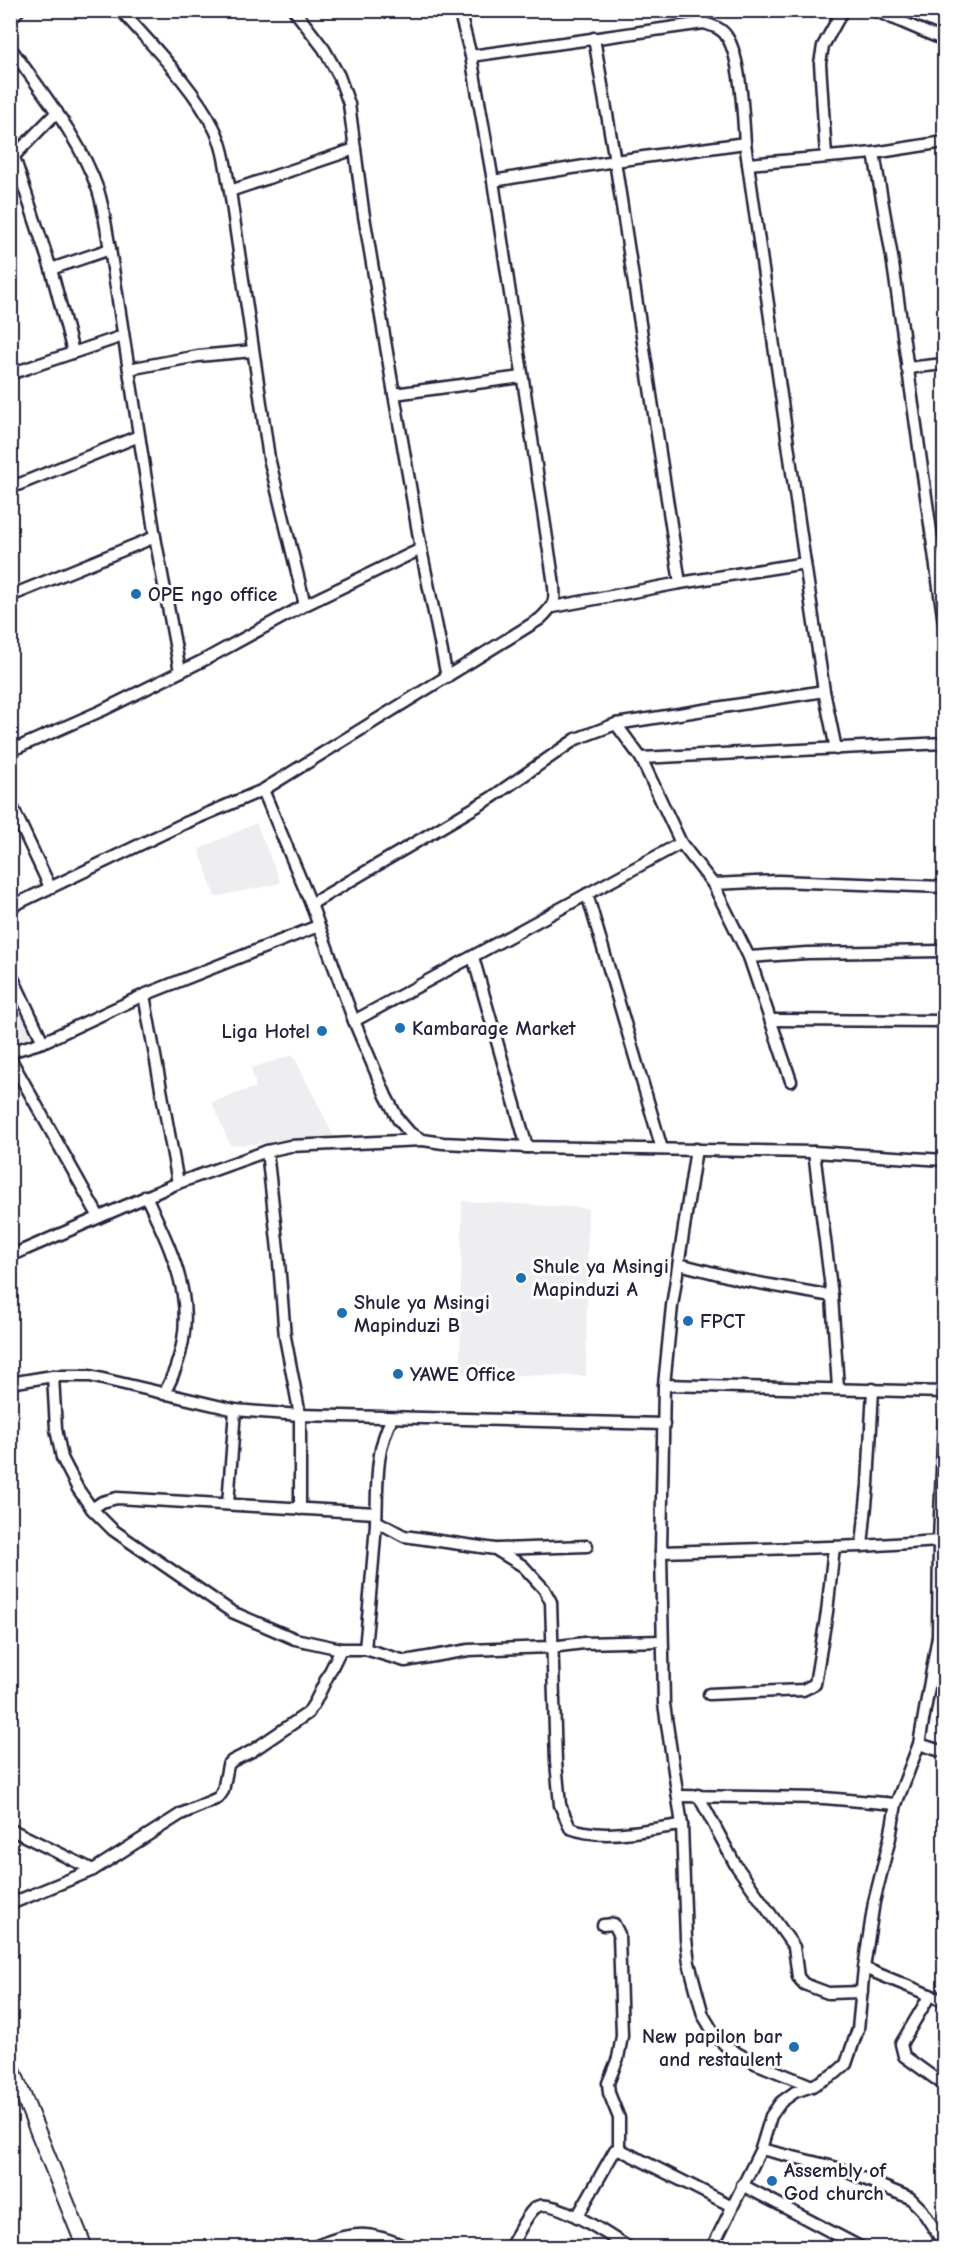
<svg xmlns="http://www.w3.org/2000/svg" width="955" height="2258" viewBox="0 0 955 2258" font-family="'Comic Neue',sans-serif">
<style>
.built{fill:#eeeef1}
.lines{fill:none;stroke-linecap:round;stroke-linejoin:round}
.minor-casing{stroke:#22223b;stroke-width:15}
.major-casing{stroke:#22223b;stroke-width:18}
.minor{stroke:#fff;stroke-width:10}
.major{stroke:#fff;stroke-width:14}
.poi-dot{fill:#1f6fb2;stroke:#fff;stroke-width:2}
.labels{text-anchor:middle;stroke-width:6;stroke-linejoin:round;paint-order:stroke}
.poi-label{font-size:20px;font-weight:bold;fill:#22223b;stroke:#fff;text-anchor:start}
</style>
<rect width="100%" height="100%" fill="#fff"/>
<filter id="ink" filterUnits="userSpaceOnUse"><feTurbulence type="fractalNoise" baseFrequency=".0167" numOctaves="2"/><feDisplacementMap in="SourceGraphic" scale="12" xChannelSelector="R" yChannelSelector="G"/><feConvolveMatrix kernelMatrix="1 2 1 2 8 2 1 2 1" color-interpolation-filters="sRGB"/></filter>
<g filter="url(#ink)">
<g class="built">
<path d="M256,823L281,883L215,897L199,849Z"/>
<path d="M10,987L37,1040L10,1050Z"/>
<path d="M293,1055L336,1140L230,1145L212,1102L256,1087L251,1068Z"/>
<path d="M462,1201L588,1208L586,1376L460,1374Z"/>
</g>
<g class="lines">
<defs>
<g id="minor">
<path d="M121,10C152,46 193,86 214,128C224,147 226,170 230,191L269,458L305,605"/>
<path d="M294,10L324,49L339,76L349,104L363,210L394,394L421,549L447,677"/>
<path d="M874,10L944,40"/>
<path d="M10,19L19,10"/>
<path d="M594,38L615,161L680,583"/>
<path d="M10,47C42,93 79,136 98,190C104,208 106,229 110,249L155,537L180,671"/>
<path d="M471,56L704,23C713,26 722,28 727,37C741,58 743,116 745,143L805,563L824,691L836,749"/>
<path d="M874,153L892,257L944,623"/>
<path d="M826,156L820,63L823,46L843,10"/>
<path d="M14,157L51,269L73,352"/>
<path d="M10,160L57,112"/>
<path d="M748,164L874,153L944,142"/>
<path d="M493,181L615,161L745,143"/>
<path d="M230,191L355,149"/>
<path d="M51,269L110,249"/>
<path d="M907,368L944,364"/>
<path d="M129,369L198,356L253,351"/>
<path d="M10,374L123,336"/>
<path d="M394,394L522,377"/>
<path d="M10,488L139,436"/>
<path d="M10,596L155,537"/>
<path d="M553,607L680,583L805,563"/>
<path d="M616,724L641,758L681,843L713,884L749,957L791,1081"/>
<path d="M10,751L103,710L206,659L305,605L421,549"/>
<path d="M641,758L944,743"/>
<path d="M263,790L311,904L354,1021L386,1096L398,1119L410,1133L423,1140L443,1143L527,1147L814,1152L944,1160"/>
<path d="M10,802L50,887"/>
<path d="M713,884L778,881L944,887"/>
<path d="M587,894L662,1149"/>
<path d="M311,904L491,798L576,739L616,724L824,691"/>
<path d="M10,907L183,824L263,790L540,619C556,604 556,600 553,578L493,181L471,56L459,10"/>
<path d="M473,957L527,1147"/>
<path d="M749,957L807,953L944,951"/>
<path d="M10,972L43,1042"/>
<path d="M144,995L178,1183"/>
<path d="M772,1020L944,1021"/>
<path d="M354,1021L681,843"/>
<path d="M10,1052L43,1042L144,995L318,926"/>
<path d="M10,1058L99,1217"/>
<path d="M696,1149L672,1306L664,1385L661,1552L664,1704L682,1825L686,1939L689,1963L703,2015L715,2035L728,2048L755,2063L812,2086"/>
<path d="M267,1151L278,1250L285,1337L300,1415V1509"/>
<path d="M814,1152L832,1296L838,1388"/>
<path d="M146,1196C180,1268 204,1318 164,1394"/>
<path d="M10,1256L178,1183L267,1151L290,1146L422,1140"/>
<path d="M679,1264L742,1280L832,1296"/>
<path d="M53,1376L56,1429L62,1458L78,1489L92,1509L113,1530L232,1612L295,1639L341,1649H365L405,1661L469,1650L551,1647L584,1643L662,1641"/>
<path d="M10,1383L53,1376H90L235,1410L300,1415L664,1424"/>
<path d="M664,1385L944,1392"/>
<path d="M228,1504L235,1410"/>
<path d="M92,1509L102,1502L117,1498L376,1513"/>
<path d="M376,1521L404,1536L495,1549L523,1566L544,1589L551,1602L556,1762L560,1805L570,1828C604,1841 647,1829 682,1825"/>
<path d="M862,1546L868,1485L873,1389"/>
<path d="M498,1549L587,1546"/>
<path d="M661,1552L862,1546L939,1541"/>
<path d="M365,1649C369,1607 373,1565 376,1523C378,1486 374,1453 392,1418"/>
<path d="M709,1694L803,1690L815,1684L827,1612L834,1547"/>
<path d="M919,1744L944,1752"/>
<path d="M698,1795L735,1864L794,1947L798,1977L804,1984L828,1993L862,1992"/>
<path d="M678,1796L824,1798L896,1804"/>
<path d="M10,1829L93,1870"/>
<path d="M10,1904L93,1870L181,1814L218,1798L223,1791L228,1765L232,1761L252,1751L308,1713L315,1702L341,1649"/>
<path d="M603,1925L614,1924L619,1934L622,2036L618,2058L608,2083L609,2093L619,2118V2149"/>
<path d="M864,1968L944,2001"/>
<path d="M930,1995L901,2044L904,2056L944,2085"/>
<path d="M761,2149L838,2168L910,2198L922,2210L944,2244"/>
<path d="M742,2185L862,2248"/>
<path d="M577,2217L615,2150L619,2149L732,2206"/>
<path d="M312,2248C349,2231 370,2230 408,2248"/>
<path d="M510,2248C516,2237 526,2215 535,2208C550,2194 613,2238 629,2248"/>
<path d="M712,2248L761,2149L771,2116L781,2102L795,2092L812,2086L836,2073L846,2064L858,2029L864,1968L874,1902L890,1838L896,1804L919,1744L938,1636L939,1541L944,1419"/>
</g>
<path id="major" d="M10,2063L85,2248"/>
</defs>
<use href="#minor" class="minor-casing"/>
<use href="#major" class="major-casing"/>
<use href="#minor" class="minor"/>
<use href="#major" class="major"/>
</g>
</g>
<g class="poi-dot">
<circle cx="136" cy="594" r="6"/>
<circle cx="400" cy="1028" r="6"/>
<circle cx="322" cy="1031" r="6"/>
<circle cx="521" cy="1278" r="6"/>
<circle cx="342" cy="1313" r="6"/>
<circle cx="688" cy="1321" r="6"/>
<circle cx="398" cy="1374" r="6"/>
<circle cx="794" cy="2047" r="6"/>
<circle cx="772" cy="2181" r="6"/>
</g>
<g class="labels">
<g class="poi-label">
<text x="148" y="601">OPE ngo office</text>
<text x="412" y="1035">Kambarage Market</text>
<text x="310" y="1038" text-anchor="end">Liga Hotel</text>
<text x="533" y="1273">Shule ya Msingi<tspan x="533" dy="23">Mapinduzi A</tspan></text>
<text x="354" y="1309">Shule ya Msingi<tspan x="354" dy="23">Mapinduzi B</tspan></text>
<text x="700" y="1328">FPCT</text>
<text x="410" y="1381">YAWE Office</text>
<text x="782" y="2043" text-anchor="end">New papilon bar<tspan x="782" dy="23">and restaulent</tspan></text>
<text x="784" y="2177">Assembly of<tspan x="784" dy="23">God church</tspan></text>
</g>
</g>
<rect width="955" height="2258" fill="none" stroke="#fff" stroke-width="36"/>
<rect x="18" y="18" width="919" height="2222" fill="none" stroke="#22223b" stroke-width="2" filter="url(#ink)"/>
</svg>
